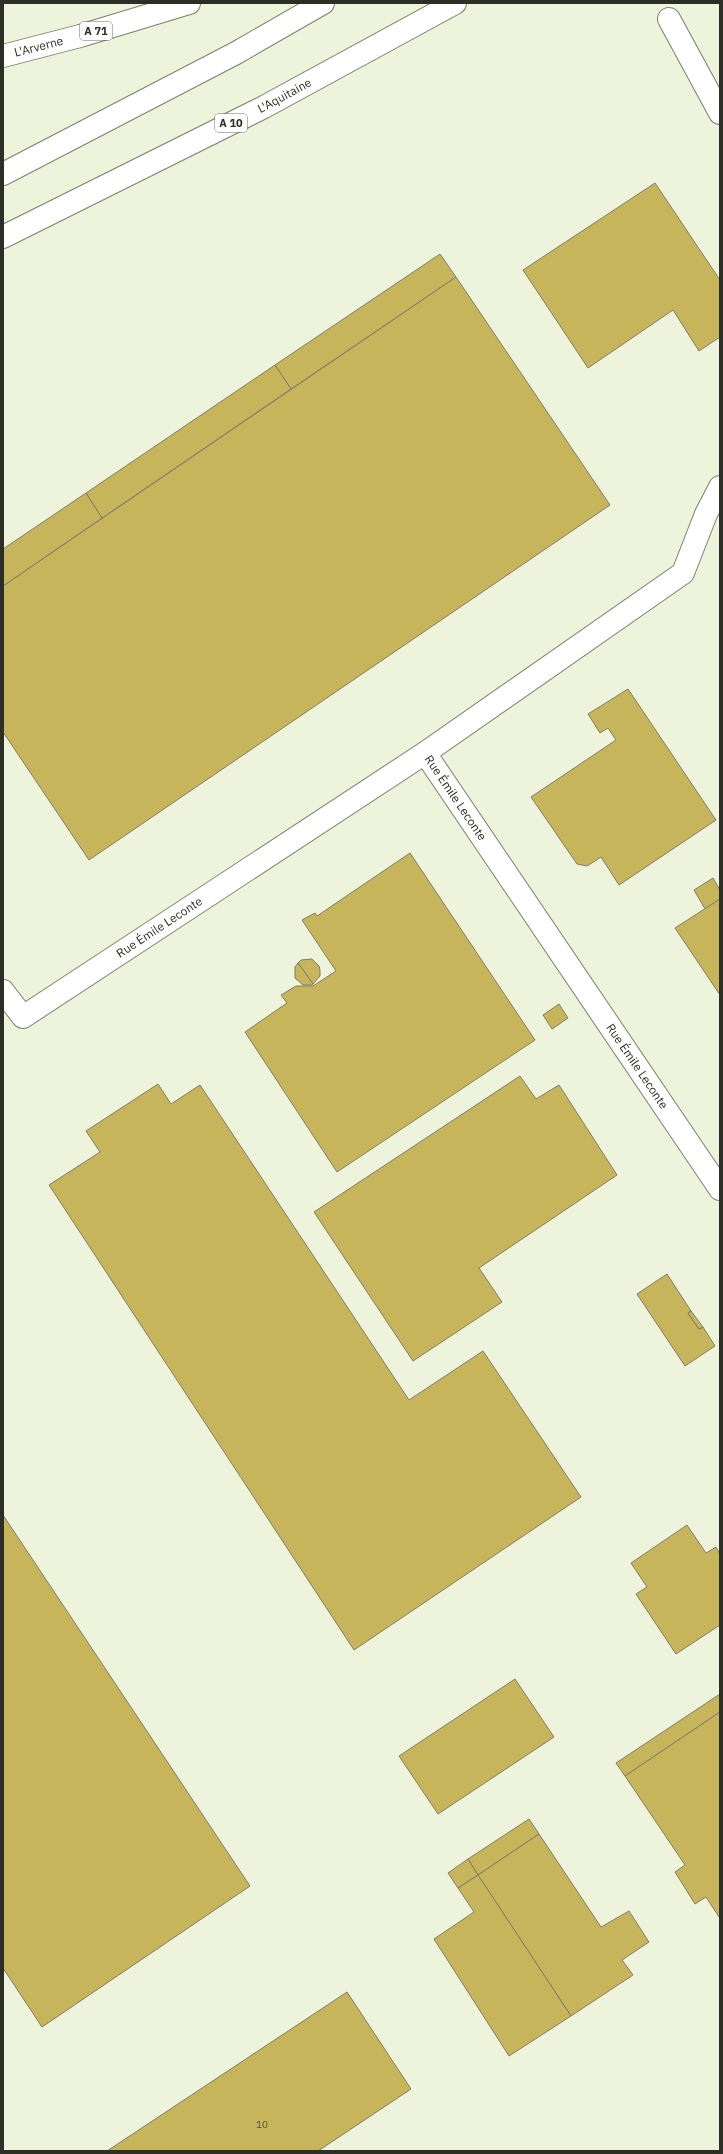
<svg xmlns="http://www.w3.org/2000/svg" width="723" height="2154" viewBox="0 0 723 2154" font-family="'IBM Plex Sans',sans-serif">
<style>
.building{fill:#c7b55c;stroke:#817d68}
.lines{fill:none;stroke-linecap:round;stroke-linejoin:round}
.minor-casing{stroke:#7d816c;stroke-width:24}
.highway-casing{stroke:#7d816c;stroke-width:24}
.minor{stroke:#fff;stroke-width:22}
.highway{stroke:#fff;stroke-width:22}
.labels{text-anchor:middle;stroke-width:4;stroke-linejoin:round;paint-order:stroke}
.number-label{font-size:10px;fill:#545034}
.shield{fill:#fff;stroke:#6c6d67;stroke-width:1}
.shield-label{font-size:11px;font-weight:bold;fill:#2d2e26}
.street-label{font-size:12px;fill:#2d2e26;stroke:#fff}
</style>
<rect width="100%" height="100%" fill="#eef3dc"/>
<g class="building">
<path d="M655,183L720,280V337L699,351L673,310L588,368L523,270Z"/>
<path d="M440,254L456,277L291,389L275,365Z"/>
<path d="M456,277L610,505L89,860L3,732V586Z"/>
<path d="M275,365L291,389L102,518L86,493Z"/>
<path d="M86,493L102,518L3,586V549Z"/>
<path d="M628,689L716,820L619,885L601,857L587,866L577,864L531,797L616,740L608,728L600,733L588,714Z"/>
<path d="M410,853L535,1040L337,1172L245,1032L287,1003L281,995L296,986H313L336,971L302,920L315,913L317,916Z"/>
<path d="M713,878L720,890V899L705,909L694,890Z"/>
<path d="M720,899V995L675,928Z"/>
<path d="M312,959L319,966L320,970V976L313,984L298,963L301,960Z"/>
<path d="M298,963L313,984L312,985H303L295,978V967Z"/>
<path d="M559,1004L568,1018L552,1029L543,1015Z"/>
<path d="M520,1076L536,1099L559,1085L617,1175L479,1268L502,1302L413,1361L314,1212Z"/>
<path d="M158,1084L171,1104L200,1085L409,1400L483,1351L581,1497L354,1650L49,1185L100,1152L86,1131Z"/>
<path d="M667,1274L691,1311L688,1313L699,1329L703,1327L715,1346L685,1366L637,1294Z"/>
<path d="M691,1311L703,1327L699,1329L688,1313Z"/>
<path d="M3,1515L250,1886L42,2027L3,1968Z"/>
<path d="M687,1525L706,1553L716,1547L720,1554V1625L676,1654L636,1594L647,1587L631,1563Z"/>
<path d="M515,1679L554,1737L438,1814L399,1756Z"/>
<path d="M720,1694V1712L625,1776L616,1763Z"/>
<path d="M720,1712V1917H719L706,1897L695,1904L675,1872L685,1865L625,1776Z"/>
<path d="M529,1819L539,1834L478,1875L468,1859Z"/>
<path d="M539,1834L601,1927L629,1911L649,1942L622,1960L633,1975L571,2016L478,1875Z"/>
<path d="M468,1859L478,1875L458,1888L448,1873Z"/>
<path d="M478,1875L571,2016L509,2056L434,1939L474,1912L458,1888Z"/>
<path d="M347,1992L411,2089L318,2151H107Z"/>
</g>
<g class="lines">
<defs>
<g id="minor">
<path d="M669,19L720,113"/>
<path d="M425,753L683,573L706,514L720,487"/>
<path id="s1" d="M3,991L23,1017L425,753L720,1189"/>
</g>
<g id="highway">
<path id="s2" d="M3,56L80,36L189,3"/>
<path d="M3,174L236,53L323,3"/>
<path id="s3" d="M3,237L264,107L455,3"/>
</g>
</defs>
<use href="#minor" class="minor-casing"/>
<use href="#highway" class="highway-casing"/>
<use href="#minor" class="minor"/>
<use href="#highway" class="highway"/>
</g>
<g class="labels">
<g class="number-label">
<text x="262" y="2128">10</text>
</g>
<g class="shield">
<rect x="80" y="22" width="32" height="18" rx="3"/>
<rect x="215" y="114" width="32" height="18" rx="3"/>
</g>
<g class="shield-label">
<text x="96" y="35">A 71</text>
<text x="231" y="127">A 10</text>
</g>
<g class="street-label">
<text dy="4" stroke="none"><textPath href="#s2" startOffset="37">L'Arverne</textPath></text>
<text dy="4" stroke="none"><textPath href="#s3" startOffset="315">L'Aquitaine</textPath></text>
<text dy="4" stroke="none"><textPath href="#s1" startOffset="568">Rue Émile Leconte</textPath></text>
<text dy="4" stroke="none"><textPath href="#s1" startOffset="196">Rue Émile Leconte</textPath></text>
<text dy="4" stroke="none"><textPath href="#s1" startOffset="892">Rue Émile Leconte</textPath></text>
</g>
</g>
<rect width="723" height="2154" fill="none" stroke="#2d2e26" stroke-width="8"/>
</svg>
